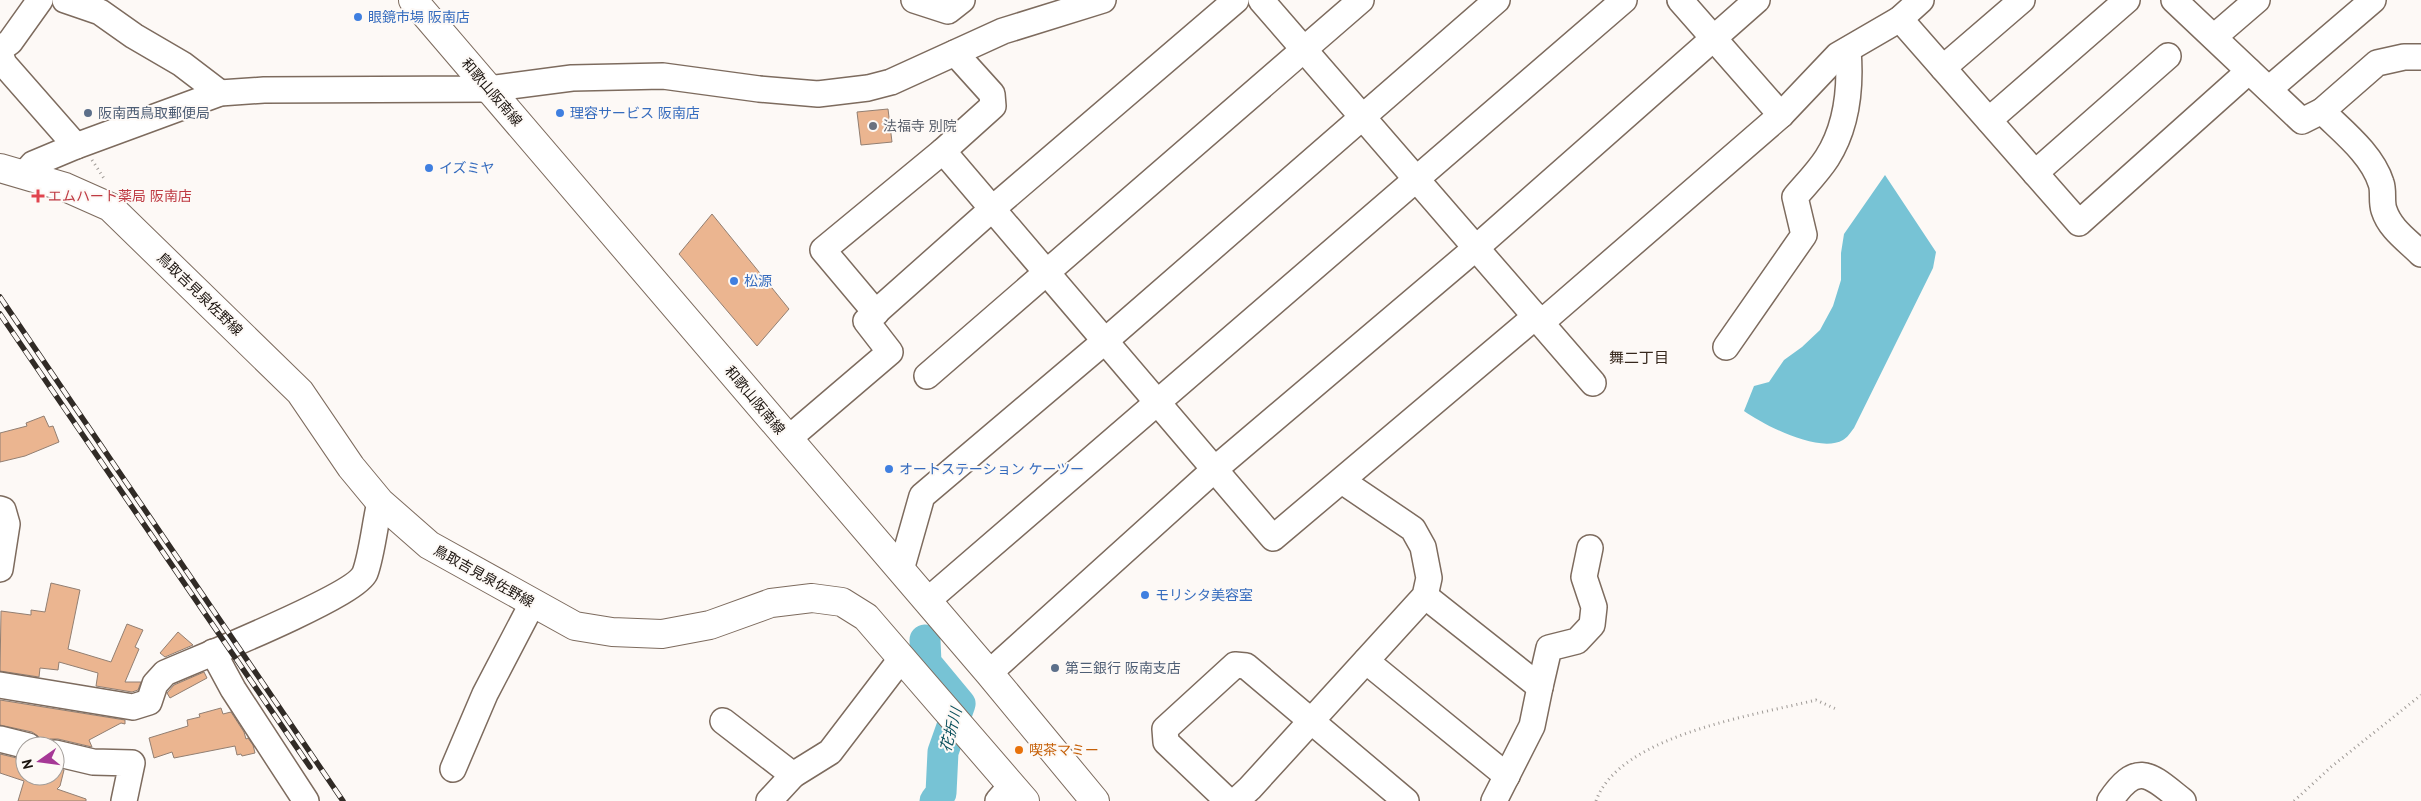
<svg xmlns="http://www.w3.org/2000/svg" width="2421" height="801" viewBox="0 0 2421 801" font-family="'PT Sans','Noto Sans JP',sans-serif">
<style>
.water{fill:#77c3d5}
.lines{fill:none;stroke-linecap:round;stroke-linejoin:round}
.river{stroke:#77c3d5;stroke-width:31}
.building{fill:#ebb590;stroke:#927f72}
.minor-casing{stroke:#7d6b5e;stroke-width:28}
.major-casing{stroke:#7d6b5e;stroke-width:30}
.path{stroke:#9f9a96;stroke-width:3;stroke-dasharray:1 4;stroke-linecap:butt}
.minor{stroke:#fff;stroke-width:25}
.major{stroke:#fff;stroke-width:28}
.rail-casing{stroke:#312b26;stroke-width:5.5}
.rail{stroke:#fdf9f6;stroke-width:4;stroke-dasharray:11;stroke-linecap:butt}
.shop-dot{fill:#3f7fe0;stroke:#fdf9f6;stroke-width:2}
.service-dot{fill:#5c6f8a;stroke:#fdf9f6;stroke-width:2}
.worship-dot{fill:#6b7280;stroke:#fdf9f6;stroke-width:2}
.health-dot{fill:#e0444e;stroke:#fdf9f6;stroke-width:2}
.food-dot{fill:#e8710a;stroke:#fdf9f6;stroke-width:2}
.labels{text-anchor:middle;stroke-width:4;stroke-linejoin:round;paint-order:stroke}
.shop-label{font-size:14px;fill:#366cbe;stroke:#fdf9f6;text-anchor:start}
.street-label{font-size:14px;fill:#1a130e;stroke:#fdf9f6}
.service-label{font-size:14px;fill:#4e5e75;stroke:#fdf9f6;text-anchor:start}
.worship-label{font-size:14px;fill:#5b616d;stroke:#fdf9f6;text-anchor:start}
.health-label{font-size:14px;fill:#be3a42;stroke:#fdf9f6;text-anchor:start}
.food-label{font-size:14px;fill:#c56008;stroke:#fdf9f6;text-anchor:start}
.neighbourhood-label{font-size:15px;fill:#36271c;stroke:#fdf9f6}
.water-label{font-size:15px;font-style:italic;fill:#094f5c;stroke:#fdf9f6}
</style>
<rect width="100%" height="100%" fill="#fdf9f6"/>
<path class="water" d="M1885,175L1936,252L1933,268L1854,428C1851,432 1847,438 1843,440C1819,454 1764,425 1744,411L1754,386L1769,382L1784,360L1802,347L1820,330L1833,306L1841,280V253L1844,234Z"/>
<g class="lines">
<path class="river" d="M925,640L926,663L960,704L943,752L941,793L935,801"/>
</g>
<g class="building">
<path d="M888,109L892,142L861,145L857,112Z"/>
<path d="M712,214L789,309L757,346L679,254Z"/>
<path d="M44,416L49,427L53,426L59,442L25,456L0,462V433L27,426L26,423Z"/>
<path d="M51,583L80,590L68,649L111,662L127,624L143,630L135,647L139,649L125,682H141L138,690L132,692L96,686L98,673L59,662L58,670L40,668L39,677L0,671L1,611L31,615V610L45,612Z"/>
<path d="M178,632L193,645L165,657L160,653Z"/>
<path d="M204,672L207,678L170,698L167,693L174,685Z"/>
<path d="M0,700L125,720V724L121,723L89,740L92,747L58,739H50L44,745L38,736L32,732L0,725Z"/>
<path d="M221,708L223,714L231,712L244,732L246,739L248,738L253,745L255,753L242,756L241,754L237,755L235,746L174,758L172,752L154,758L149,738L188,726L187,720L200,717L199,714Z"/>
<path d="M0,754L25,760V776H55V768L64,770L60,786L57,789L86,799V801H18L24,781L0,773Z"/>
</g>
<g class="lines">
<defs>
<g id="minor">
<path d="M65,0L100,12L134,36L182,64L220,93"/>
<path d="M914,0L948,11L962,0"/>
<path d="M1261,0L1593,383"/>
<path d="M1680,0L1781,115"/>
<path d="M2174,0L2302,121L2322,111L2377,63L2404,57H2421"/>
<path d="M1900,19L2079,223L2249,71"/>
<path d="M2214,37L2257,0"/>
<path d="M0,49L10,42L40,0"/>
<path d="M955,53L992,94L993,106L943,151L1273,538L1536,316"/>
<path d="M0,54L4,64L76,146"/>
<path d="M1943,68L2022,0"/>
<path d="M2269,89L2373,0"/>
<path d="M2322,111C2342,131 2372,154 2381,183C2384,191 2381,201 2384,210C2390,229 2407,240 2421,254"/>
<path d="M1989,120L2127,0"/>
<path d="M25,173L33,164L76,146L220,93L264,90L489,89L572,78L663,76L759,89L818,94L868,88L891,82L1003,31L1103,0"/>
<path d="M2035,173L2168,56"/>
<path d="M876,313L823,250L943,151"/>
<path d="M1542,322L1781,115L1838,55L1900,19L1921,0"/>
<path d="M1726,347L1804,235L1795,197C1806,184 1818,172 1827,158C1848,125 1851,87 1848,50"/>
<path d="M927,376L1361,0"/>
<path d="M788,439L890,352L866,321L992,209L1236,0"/>
<path d="M0,509L3,510L7,524L0,569"/>
<path d="M901,570L922,496L1105,341L1497,0"/>
<path d="M1425,596L1540,687L1532,726L1494,801"/>
<path d="M927,601L1624,0"/>
<path d="M213,652L233,689L306,801"/>
<path d="M1366,661L1507,776"/>
<path d="M989,673L1215,469L1477,247L1757,0"/>
<path d="M0,685L133,707L149,702L155,684L165,673C197,659 355,596 365,573C372,554 375,523 380,502"/>
<path d="M1540,687L1549,648L1577,641L1592,625L1594,607L1584,577L1590,548"/>
<path d="M723,721L793,775"/>
<path d="M0,739L28,746"/>
<path d="M55,753L93,762L132,763L124,801"/>
<path d="M453,769L485,694L532,604"/>
<path d="M769,801L793,775L830,752L901,659"/>
<path d="M998,801L1011,786"/>
<path d="M1228,801L1166,742L1165,729L1235,665L1246,666L1406,801"/>
<path d="M1236,801L1250,788L1425,596L1429,578L1423,547L1413,529L1342,481"/>
<path d="M2110,801C2138,759 2151,776 2183,801"/>
</g>
<g id="major">
<path d="M413,0L989,673L1095,801"/>
<path d="M0,168L65,187L110,207L300,392L351,467L380,502L429,545L575,626L612,632L662,634L710,625L771,603L812,598L842,602L866,617L1025,801"/>
</g>
</defs>
<use href="#minor" class="minor-casing"/>
<use href="#major" class="major-casing"/>
<g class="path">
<path d="M92,160L105,180"/>
<path d="M1596,801C1619,735 1756,715 1816,700L1836,709"/>
<path d="M2294,801L2331,767L2421,695"/>
</g>
<use href="#minor" class="minor"/>
<use href="#major" class="major"/>
<defs>
<g id="rail">
<path d="M0,297L343,801"/>
<path d="M0,314L310,767"/>
</g>
</defs>
<use href="#rail" class="rail-casing"/>
<use href="#rail" class="rail"/>
</g>
<g class="shop-dot">
<circle cx="358" cy="17" r="5"/>
<circle cx="560" cy="113" r="5"/>
<circle cx="429" cy="168" r="5"/>
<circle cx="734" cy="281" r="5"/>
<circle cx="889" cy="469" r="5"/>
<circle cx="1145" cy="595" r="5"/>
</g>
<g class="service-dot">
<circle cx="88" cy="113" r="5"/>
<circle cx="1055" cy="668" r="5"/>
</g>
<circle class="worship-dot" cx="873" cy="126" r="5"/>
<path class="health-dot" d="M35.5 188.5h5v5h5v5h-5v5h-5v-5h-5v-5h5z"/>
<circle class="food-dot" cx="1019" cy="750" r="5"/>
<g class="labels">
<g class="shop-label">
<text x="368" y="22">眼鏡市場 阪南店</text>
<text x="570" y="118">理容サービス 阪南店</text>
<text x="439" y="173">イズミヤ</text>
<text x="744" y="286">松源</text>
<text x="899" y="474">オートステーション ケーツー</text>
<text x="1155" y="600">モリシタ美容室</text>
</g>
<g class="street-label">
<text transform="translate(492 92) rotate(49)" y="5">和歌山阪南線</text>
<text transform="translate(200 294) rotate(44)" y="5">鳥取吉見泉佐野線</text>
<text transform="translate(755 400) rotate(50)" y="5">和歌山阪南線</text>
<text transform="translate(484 576) rotate(29)" y="5">鳥取吉見泉佐野線</text>
</g>
<g class="service-label">
<text x="98" y="118">阪南西鳥取郵便局</text>
<text x="1065" y="673">第三銀行 阪南支店</text>
</g>
<g class="worship-label">
<text x="883" y="131">法福寺 別院</text>
</g>
<g class="health-label">
<text x="48" y="201">エムハート薬局 阪南店</text>
</g>
<g class="food-label">
<text x="1029" y="755">喫茶マミー</text>
</g>
<g class="neighbourhood-label">
<text x="1639" y="363">舞二丁目</text>
</g>
<g class="water-label">
<text transform="translate(951 730) rotate(-75)" y="5">花折川</text>
</g>
</g>
<g transform="translate(40 761) rotate(256)"><circle r="24" fill="#fdf9f6" stroke="#a29d99"/>
<path d="M0-4L9 19L0 12L-9 19Z" fill="#a63896"/>
<text y="-8" font-size="14" font-weight="bold" text-anchor="middle" fill="#1a130e">N</text>
</g>
</svg>
